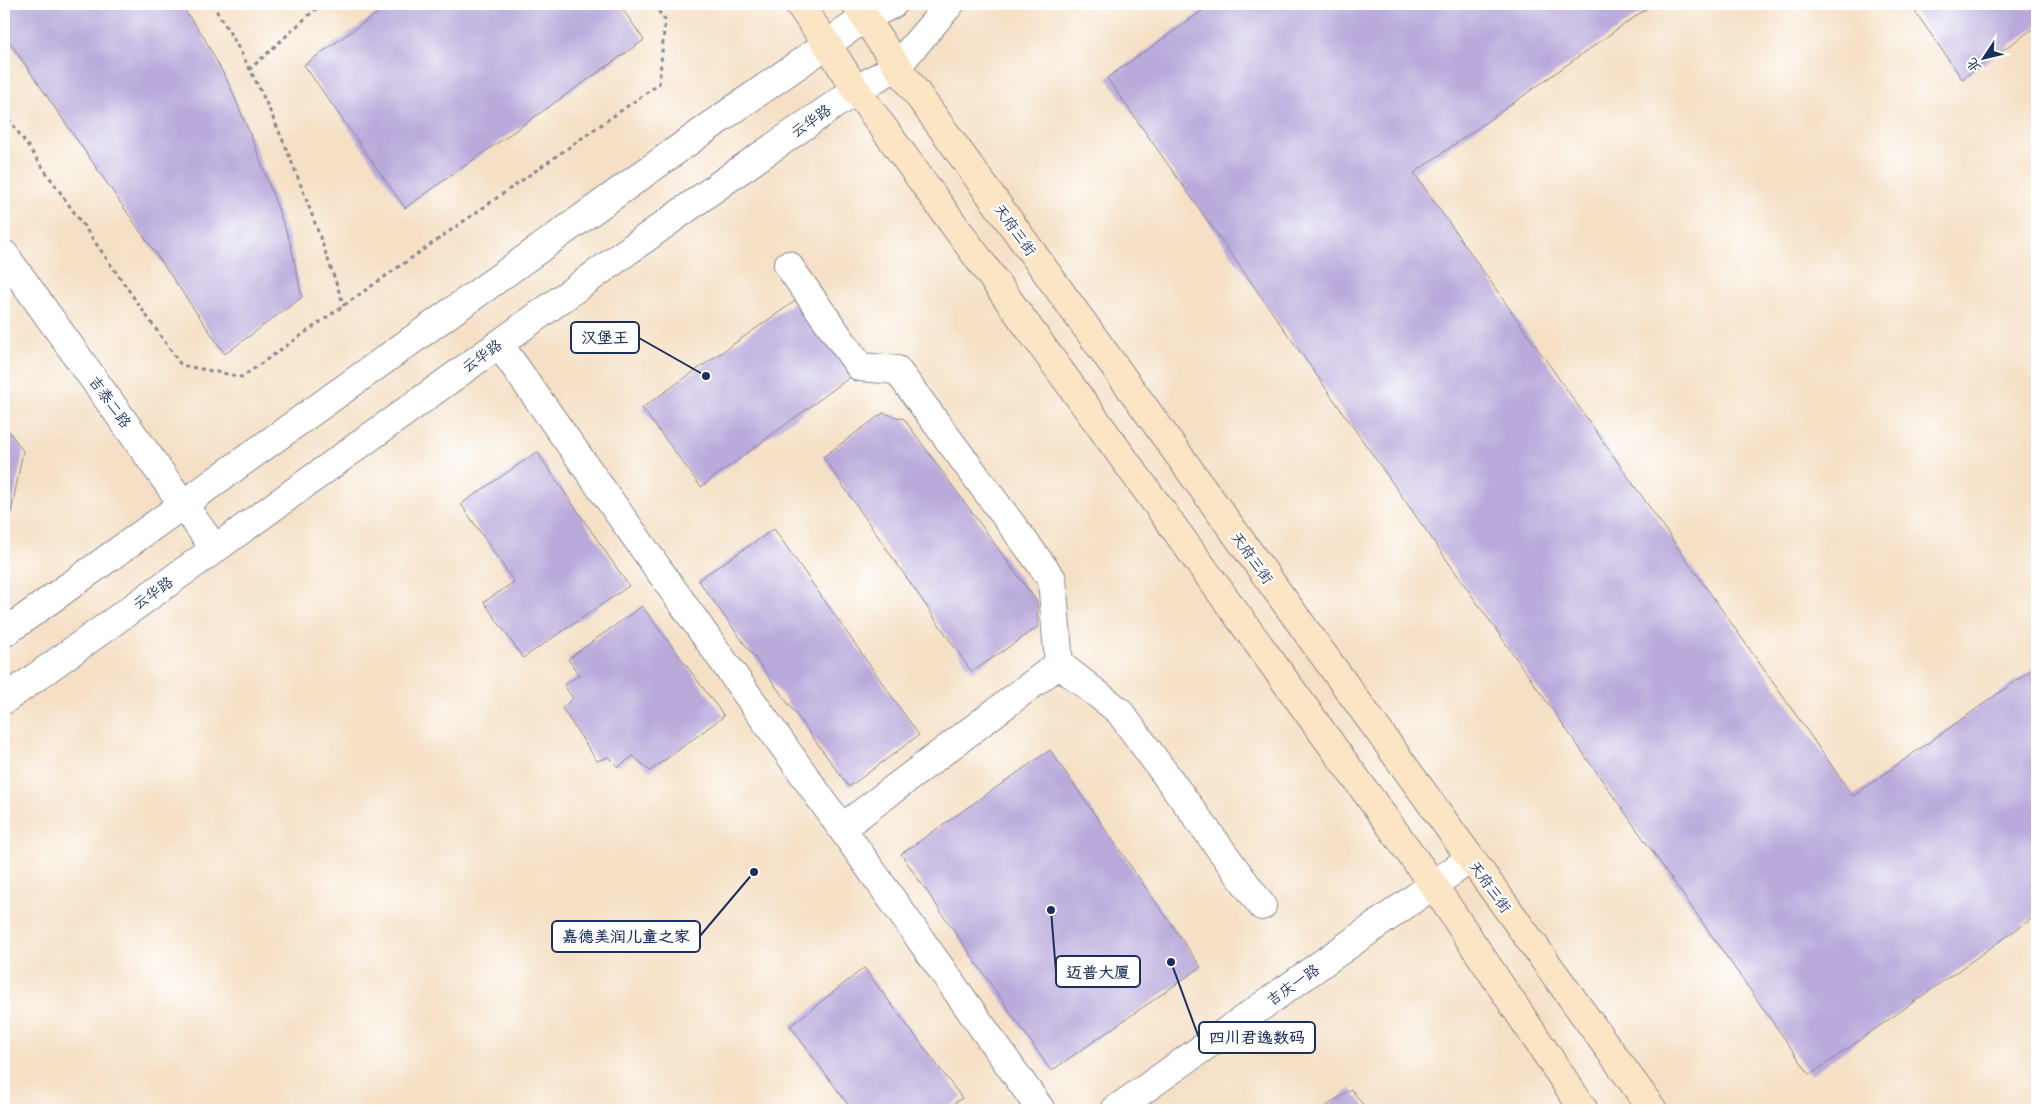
<svg xmlns="http://www.w3.org/2000/svg" width="2041" height="1114" viewBox="0 0 2041 1114" font-family="'Architects Daughter','LXGW WenKai TC',sans-serif">
<style>
.building{fill:#b9aadb}
.lines{fill:none;stroke-linecap:round;stroke-linejoin:round}
.street-casing{stroke:#888892;stroke-width:30}
.secondary-casing{stroke:#888892;stroke-width:30}
.path{stroke:#888892;stroke-width:3;stroke-dasharray:4 4;stroke-linecap:butt}
.street{stroke:#fff;stroke-width:28}
.secondary{stroke:#fce5c4;stroke-width:28}
.labels{text-anchor:middle;stroke-width:4.5;stroke-linejoin:round;paint-order:stroke}
.street-label{font-size:15px;fill:#1b2f5e;stroke:#fff}
.leader{fill:none;stroke:#1b2f5e;stroke-width:2}
.callout-dot{fill:#1b2f5e;stroke:#fff;stroke-width:2}
.callout{fill:#fff;stroke:#1b2f5e;stroke-width:2}
.callout-label{font-size:16px;text-anchor:middle;font-weight:bold;fill:#1b2f5e}
</style>
<rect width="100%" height="100%" fill="#fff"/>
<filter id="ink" filterUnits="userSpaceOnUse"><feTurbulence type="fractalNoise" baseFrequency=".02" numOctaves="2"/><feDisplacementMap in="SourceGraphic" scale="10" xChannelSelector="R" yChannelSelector="G"/><feConvolveMatrix kernelMatrix="1 2 1 2 8 2 1 2 1" color-interpolation-filters="sRGB"/></filter>
<filter id="wash" filterUnits="userSpaceOnUse"><feTurbulence type="fractalNoise" baseFrequency=".0096" numOctaves="4" result="noise"/><feDisplacementMap in="SourceGraphic" scale="20" xChannelSelector="R" yChannelSelector="G"/><feGaussianBlur stdDeviation="1.12" result="paint"/><feColorMatrix in="noise" values="0 0 0 0 0 0 0 0 0 0 0 0 0 0 0 0 0 1.4 0 .05"/><feComposite in="paint" operator="in"/></filter>
<g filter="url(#wash)">
<rect width="100%" height="100%" fill="#f5e0c5"/>
<g id="blocks">
<g class="building">
<path d="M4,4H180L202,34L230,86L255,146L290,242L302,297L225,354L4,34Z"/>
<path d="M390,4H619L644,40L405,208L304,65Z"/>
<path d="M1212,4H1653L1414,173L1853,796L2037,666V915L1810,1075L1107,78Z"/>
<path d="M1910,4H2037V26L1962,79Z"/>
<path d="M798,299L853,375L701,487L642,408Z"/>
<path d="M883,413L904,419L1037,602L1038,627L972,672L823,457Z"/>
<path d="M4,424L23,451L11,513L4,518Z"/>
<path d="M537,452L629,586L523,658L484,602L514,582L461,504Z"/>
<path d="M774,529L919,735L849,787L698,580Z"/>
<path d="M642,606L724,716L650,771L633,756L618,767L608,757L597,761L562,708L573,698L564,685L579,675L568,659Z"/>
<path d="M1050,750L1201,967L1051,1071L901,854Z"/>
<path d="M864,968L962,1098L944,1110H852L790,1026Z"/>
<path d="M1351,1089L1367,1110H1321Z"/>
</g>
</g>
</g>
<g filter="url(#ink)">
<use href="#blocks" fill-opacity="0" stroke="#888892" stroke-width="1"/>
<g class="lines">
<defs>
<g id="street">
<path d="M4,254L215,549"/>
<path d="M788,265L860,367L897,370L1052,579L1059,664L842,828"/>
<path d="M499,344L1041,1110"/>
<path d="M4,633L720,119L866,17L893,4"/>
<path d="M1059,664L1119,711L1262,906"/>
<path d="M4,700L215,549L733,175L856,90L897,66L950,4"/>
<path d="M1115,1110L1470,859"/>
</g>
<g id="secondary">
<path d="M799,4L827,44L856,90L1434,886L1584,1110"/>
<path d="M856,4L897,66L1653,1110"/>
</g>
</defs>
<use href="#street" class="street-casing"/>
<use href="#secondary" class="secondary-casing"/>
<g class="path">
<path d="M212,4C271,94 309,204 344,306"/>
<path d="M249,70L321,4"/>
<path d="M4,112L181,365L242,377L659,84L665,20L653,4"/>
</g>
<use href="#street" class="street"/>
<use href="#secondary" class="secondary"/>
</g>
</g>
<g class="labels">
<g class="street-label">
<text transform="translate(811 121) rotate(-35)" y="5">云华路</text>
<text transform="translate(1015 230) rotate(54)" y="5">天府三街</text>
<text transform="translate(482 356) rotate(-36)" y="5">云华路</text>
<text transform="translate(110 402) rotate(54)" y="5">吉泰二路</text>
<text transform="translate(1252 558) rotate(54)" y="5">天府三街</text>
<text transform="translate(153 593) rotate(-35)" y="5">云华路</text>
<text transform="translate(1490 887) rotate(54)" y="5">天府三街</text>
<text transform="translate(1293 985) rotate(-35)" y="5">吉庆一路</text>
</g>
</g>
<path class="leader" d="M706 376L639 338M754 872L700 936M1051 910L1056 972M1171 962L1199 1038"/>
<g class="callout-dot">
<circle cx="706" cy="376" r="5"/>
<circle cx="754" cy="872" r="5"/>
<circle cx="1051" cy="910" r="5"/>
<circle cx="1171" cy="962" r="5"/>
</g>
<g class="callout">
<rect x="571" y="322" width="68" height="31" rx="5"/>
<rect x="552" y="921" width="148" height="31" rx="5"/>
<rect x="1056" y="956" width="84" height="31" rx="5"/>
<rect x="1199" y="1022" width="116" height="31" rx="5"/>
</g>
<g class="callout-label">
<text x="605" y="343">汉堡王</text>
<text x="626" y="942">嘉德美润儿童之家</text>
<text x="1098" y="978">迈普大厦</text>
<text x="1257" y="1043">四川君逸数码</text>
</g>
<rect width="2041" height="1114" fill="none" stroke="#fff" stroke-width="20"/>
<g transform="translate(1984 58) rotate(235)" stroke="#ffffff" stroke-width="4" paint-order="stroke">
<path d="M0-4L9 19L0 12L-9 19Z" fill="#1b2f5e"/>
<text y="-8" font-size="14" font-weight="bold" text-anchor="middle" fill="#1b2f5e">北</text>
</g>
</svg>
